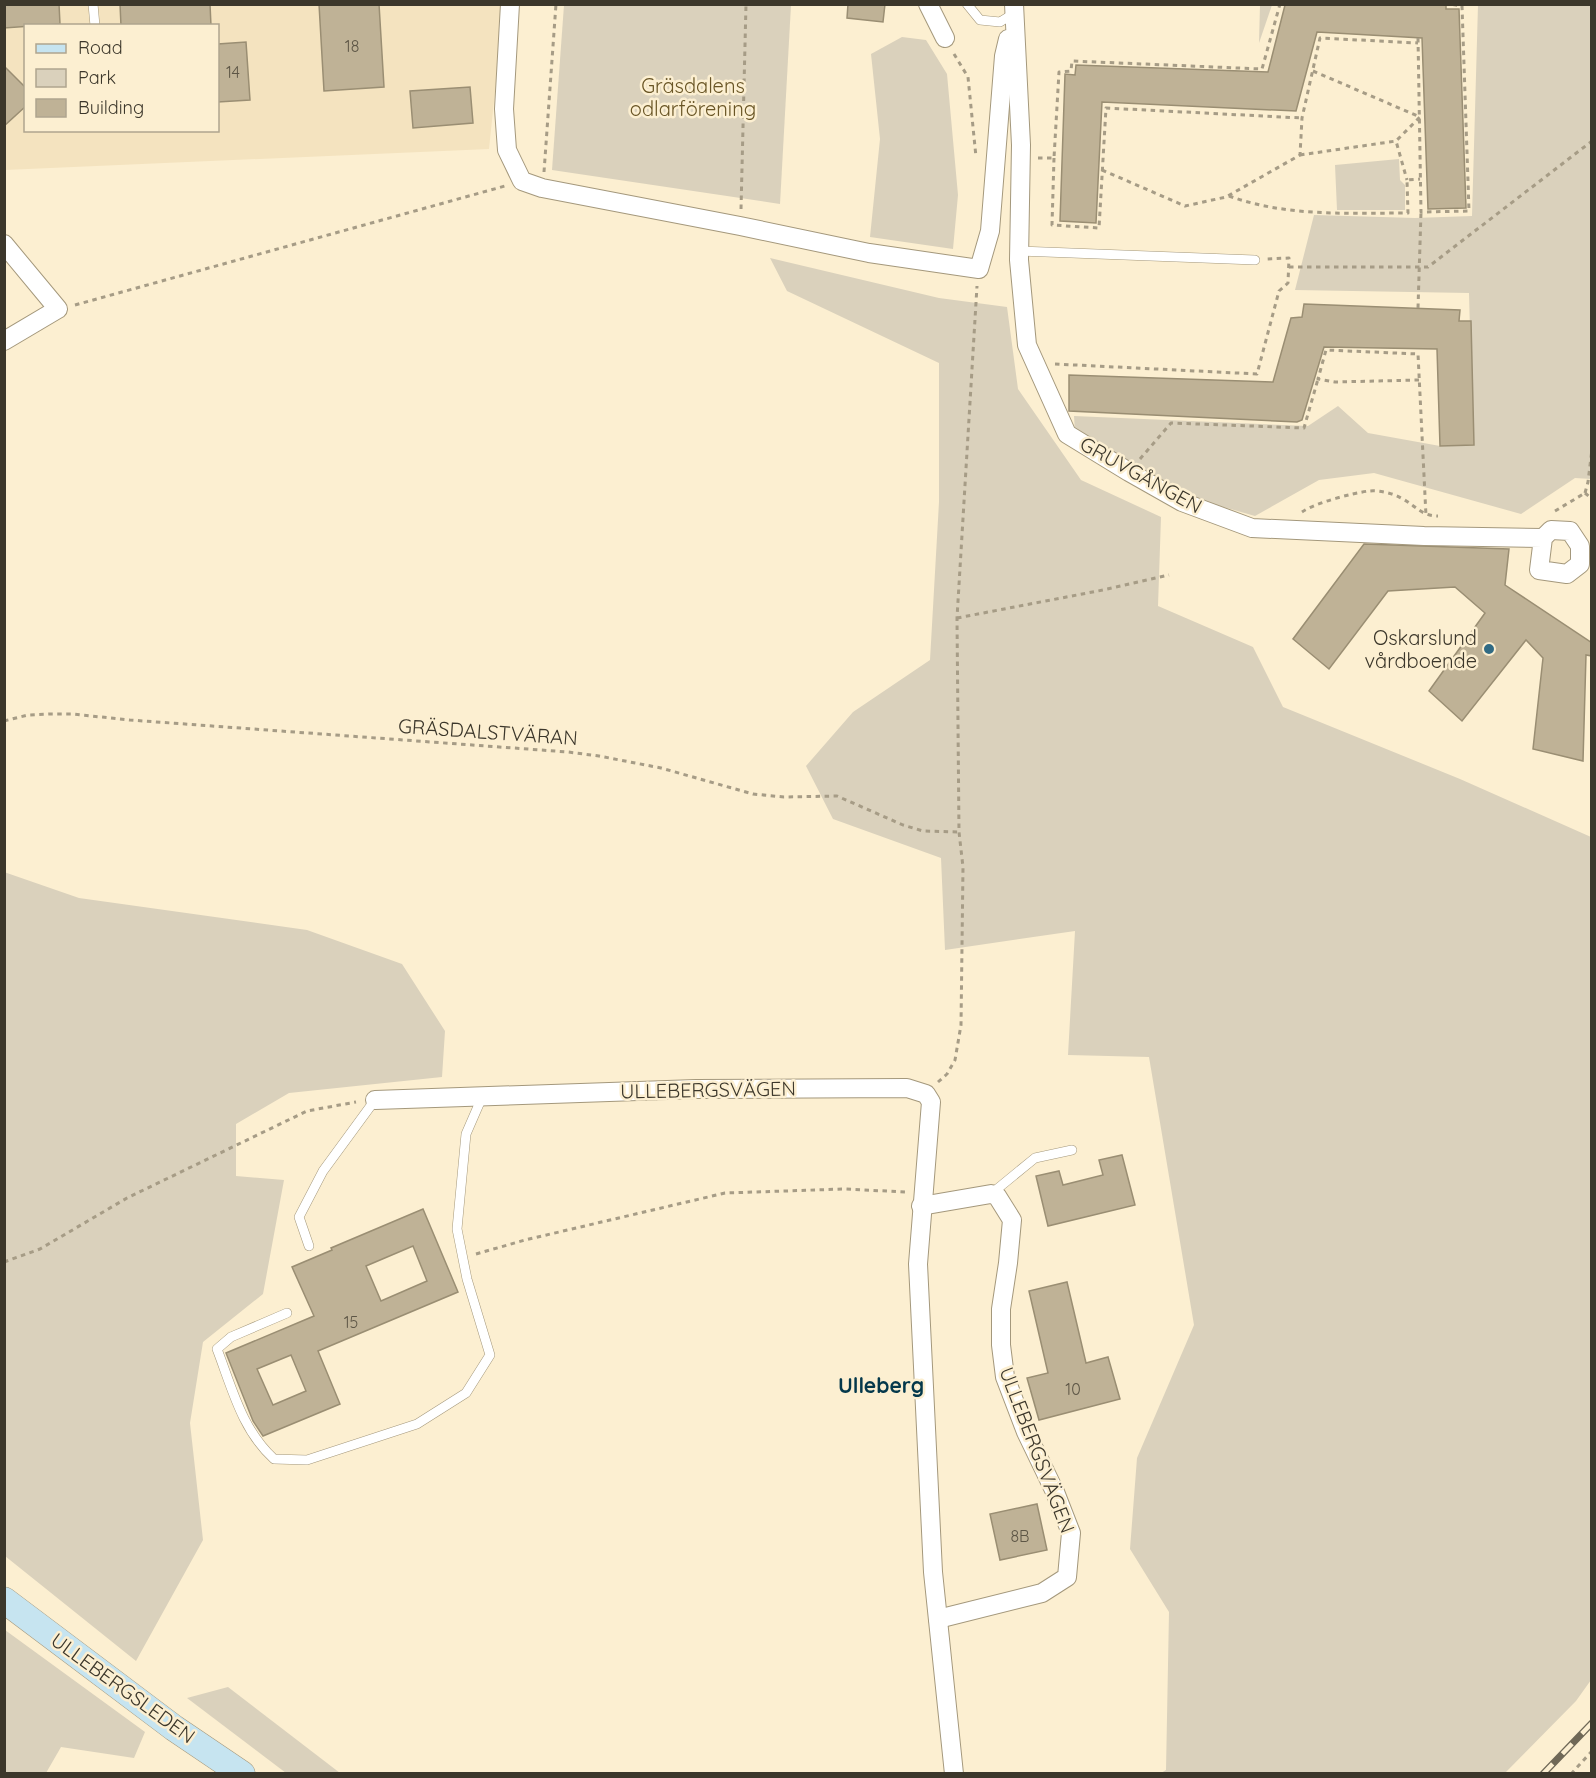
<svg xmlns="http://www.w3.org/2000/svg" width="1596" height="1778" viewBox="0 0 1596 1778" font-family="Quicksand,sans-serif">
<style>
.built{fill:#f4e3bf;fill-rule:evenodd}
.green{fill:#dad1bc}
.building{fill:#bfb296;stroke:#9a8e73;stroke-width:1.5;fill-rule:evenodd}
.lines{fill:none;stroke-linecap:round;stroke-linejoin:round}
.service-casing{stroke:#a4987c;stroke-width:10}
.minor-casing{stroke:#a4987c;stroke-width:20}
.secondary-casing{stroke:#a4987c;stroke-width:27}
.path{stroke:#a69c86;stroke-width:3;stroke-dasharray:4.5 4.5;stroke-linecap:butt}
.service{stroke:#fff;stroke-width:9}
.minor{stroke:#fff;stroke-width:18}
.secondary{stroke:#c6e4f0;stroke-width:26}
.rail-casing{stroke:#6f6857;stroke-width:7}
.rail{stroke:#fcefd1;stroke-width:4.5;stroke-dasharray:14;stroke-linecap:butt}
.poi-dot{fill:#316b84;stroke:#fcefd1;stroke-width:2}
.labels{text-anchor:middle;stroke-width:5;stroke-linejoin:round;paint-order:stroke}
.number-label{font-size:16px;fill:#5d5646}
.park-label{font-size:20px;fill:#695525;stroke:#fcefd1}
.street-label{font-size:20px;fill:#3c372b;stroke:#fcefd1}
.poi-label{font-size:20px;fill:#3c372b;stroke:#fcefd1;text-anchor:end}
.neighbourhood-label{font-size:21px;font-weight:bold;fill:#04384b;stroke:#fcefd1}
</style>
<rect width="100%" height="100%" fill="#fcefd1"/>
<path class="built" d="M4,5H504L489,149L5,170ZM26,26H218V130H26Z"/>
<g class="green">
<path d="M564,5H791L780,204L552,170Z"/>
<path d="M1260,5H1272L1259,43Z"/>
<path d="M1478,5H1591V479L1575,478L1521,514L1374,473L1319,480L1255,516L1192,498L1075,432L1074,416L1308,426L1338,406L1368,433L1440,446L1473,445L1469,293L1295,290L1314,215L1415,218L1472,216Z"/>
<path d="M902,37L926,40L947,74L958,195L953,249L870,237L880,139L871,54Z"/>
<path d="M1399,159L1400,180L1405,185V210H1337L1335,165Z"/>
<path d="M770,258L939,298L1007,307L1018,389L1081,480L1161,517L1158,606L1253,647L1283,707L1460,779L1591,837V1680L1576,1701L1505,1773H1161L1166,1770L1169,1612L1130,1549L1137,1458L1194,1325L1149,1057L1068,1055L1075,931L945,950L941,858L833,819L806,766L853,712L930,660L939,502V363L787,291Z"/>
<path d="M4,872L79,898L307,930L402,964L445,1031L442,1077L289,1093L236,1124V1176L284,1180L263,1294L203,1342L190,1423L203,1540L136,1661L5,1556Z"/>
<path d="M5,1630L145,1732L134,1758L61,1747L46,1773H5Z"/>
<path d="M228,1687L340,1773H286L187,1698Z"/>
</g>
<g class="building">
<path d="M4,4H59L60,24L4,28Z"/>
<path d="M120,4H210L211,26H121Z"/>
<path d="M319,4H379L384,87L324,91Z"/>
<path d="M848,4H885L883,22L847,18Z"/>
<path d="M1446,4V9H1459L1466,208L1428,209L1422,38L1317,32L1296,111L1102,102L1096,223L1060,221L1065,74L1075,75L1076,65L1268,72L1285,5Z"/>
<path d="M246,42L250,100L218,102V44Z"/>
<path d="M4,66L26,88V106L4,126Z"/>
<path d="M470,87L473,123L413,128L410,91Z"/>
<path d="M1304,304L1460,310L1459,321H1471L1474,445L1440,446L1437,349L1324,347L1302,420L1297,422L1069,411V375L1273,382L1291,318L1302,317Z"/>
<path d="M1364,544L1509,549L1505,585L1592,643V656L1586,655L1583,761L1533,749L1543,658L1526,640L1462,721L1429,691L1485,613L1455,587L1388,591L1329,669L1293,639Z"/>
<path d="M1122,1155L1135,1205L1048,1226L1036,1176L1059,1171L1063,1185L1103,1175L1099,1160Z"/>
<path d="M423,1209L458,1292L318,1351L340,1404L263,1436L253,1421L226,1353L314,1316L292,1267L332,1250L331,1248ZM413,1246L427,1281L381,1301L366,1266ZM291,1355L306,1391L273,1405L257,1369Z"/>
<path d="M1067,1282L1086,1363L1108,1357L1120,1399L1039,1420L1027,1378L1048,1373L1029,1291Z"/>
<path d="M1037,1504L1047,1550L1000,1560L990,1514Z"/>
</g>
<g class="lines">
<defs>
<g id="service">
<path d="M93,4L95,26"/>
<path d="M967,4L980,20L1000,22L1013,14"/>
<path d="M1019,251L1255,260"/>
<path d="M991,1194L1035,1158L1072,1150"/>
<path d="M309,1246L299,1217L323,1171L375,1100"/>
<path d="M287,1313L231,1337L217,1349C232,1388 242,1430 274,1459L307,1460L417,1424L466,1393L490,1355L467,1279L457,1229L466,1134L483,1095"/>
</g>
<g id="minor">
<path d="M510,4L504,109L507,150L522,181L542,188L740,226L869,253L979,269L990,231L1004,56L1008,39"/>
<path d="M928,4L945,38"/>
<path d="M1014,4L1021,145L1019,260L1027,345L1067,434L1129,472L1182,502L1252,528L1424,536L1543,538L1551,530L1570,531L1580,546V564L1567,574L1539,570L1543,538"/>
<path d="M4,244L58,309L4,341"/>
<path d="M375,1100L696,1089L907,1088L926,1094L931,1102L918,1264L933,1572L954,1774"/>
<path d="M921,1206L991,1194L997,1196L1012,1220L1008,1263L1001,1309V1345L1005,1377L1026,1432L1055,1492L1071,1533L1067,1577L1042,1593L938,1619"/>
</g>
<path id="secondary" d="M4,1600L174,1728L242,1774"/>
</defs>
<use href="#service" class="service-casing"/>
<use href="#minor" class="minor-casing"/>
<use href="#secondary" class="secondary-casing"/>
<g class="path">
<path d="M1418,38L1421,212L1469,211L1462,6L1449,4"/>
<path d="M954,54L968,77L976,157"/>
<path d="M1313,71L1420,117L1396,141L1407,180"/>
<path d="M1300,155L1396,141"/>
<path d="M1038,158H1054L1059,72L1071,71L1072,61L1262,69L1280,4"/>
<path d="M1054,158L1052,225L1099,228L1106,108L1302,118"/>
<path d="M1102,170L1185,206L1226,197L1300,155L1302,118L1320,38L1418,43"/>
<path d="M544,172L556,4"/>
<path d="M1229,196C1287,217 1348,213 1408,213L1407,180L1420,179"/>
<path d="M741,209L746,4"/>
<path d="M1289,267H1428L1592,141"/>
<path d="M75,305L505,186"/>
<path d="M1418,308L1421,212"/>
<path d="M1055,364L1257,374L1279,291L1288,283L1289,258L1267,259"/>
<path d="M1419,380L1335,382L1318,379L1326,350L1418,354L1426,516"/>
<path d="M1140,459L1171,423L1304,428L1318,379"/>
<path d="M1585,493L1588,482L1592,449"/>
<path d="M1585,493L1592,499"/>
<path d="M1555,511L1585,493"/>
<path d="M1302,512C1315,503 1352,493 1369,491C1379,490 1392,493 1401,498C1415,505 1421,516 1438,516"/>
<path d="M957,618L1103,590L1169,575"/>
<path d="M4,721L28,715L49,714H72L130,720L568,752L599,756L661,768L753,794L784,797L837,796L903,825L923,831L959,832"/>
<path d="M938,1082L947,1074L955,1060L961,1025L963,867L959,832L957,618L977,286"/>
<path d="M476,1254L525,1240L725,1193L844,1189L906,1192"/>
<path d="M4,1262L40,1249L127,1198L307,1111L356,1102"/>
<path d="M1571,1774L1592,1751"/>
</g>
<use href="#service" class="service"/>
<use href="#minor" class="minor"/>
<use href="#secondary" class="secondary"/>
<defs>
<path id="rail" d="M1543,1774L1592,1723"/>
</defs>
<use href="#rail" class="rail-casing"/>
<use href="#rail" class="rail"/>
</g>
<circle class="poi-dot" cx="1489" cy="649" r="6"/>
<g class="labels">
<g class="number-label">
<text x="352" y="52">18</text>
<text x="233" y="78">14</text>
<text x="351" y="1328">15</text>
<text x="1073" y="1395">10</text>
<text x="1020" y="1542">8B</text>
</g>
<g class="park-label">
<text x="693" y="93">Gräsdalens<tspan x="693" dy="23">odlarförening</tspan></text>
</g>
<g class="street-label">
<text transform="translate(1141 475) rotate(29)" y="7">GRUVGÅNGEN</text>
<text transform="translate(488 732) rotate(4)" y="7">GRÄSDALSTVÄRAN</text>
<text transform="translate(708 1090) rotate(-1)" y="7">ULLEBERGSVÄGEN</text>
<text transform="translate(1037 1450) rotate(69)" y="7">ULLEBERGSVÄGEN</text>
<text transform="translate(123 1688) rotate(36)" y="7">ULLEBERGSLEDEN</text>
</g>
<g class="poi-label">
<text x="1477" y="645">Oskarslund<tspan x="1477" dy="23">vårdboende</tspan></text>
</g>
<g class="neighbourhood-label">
<text x="881" y="1393">Ulleberg</text>
</g>
</g>
<rect width="1596" height="1778" fill="none" stroke="#3c372b" stroke-width="12"/>
<rect x="24" y="24" width="195" height="108" fill="#fcefd1" stroke="#afa58f" stroke-width="1.5"/>
<rect x="36" y="44" width="30" height="9" fill="#c6e4f0" stroke="#afa58f" stroke-width="1.5"/>
<text x="78" y="54" font-size="18" fill="#3c372b">Road</text>
<rect x="36" y="69" width="30" height="18" fill="#dad1bc" stroke="#afa58f" stroke-width="1.5"/>
<text x="78" y="84" font-size="18" fill="#3c372b">Park</text>
<rect x="36" y="99" width="30" height="18" fill="#bfb296" stroke="#afa58f" stroke-width="1.5"/>
<text x="78" y="114" font-size="18" fill="#3c372b">Building</text>
</svg>
